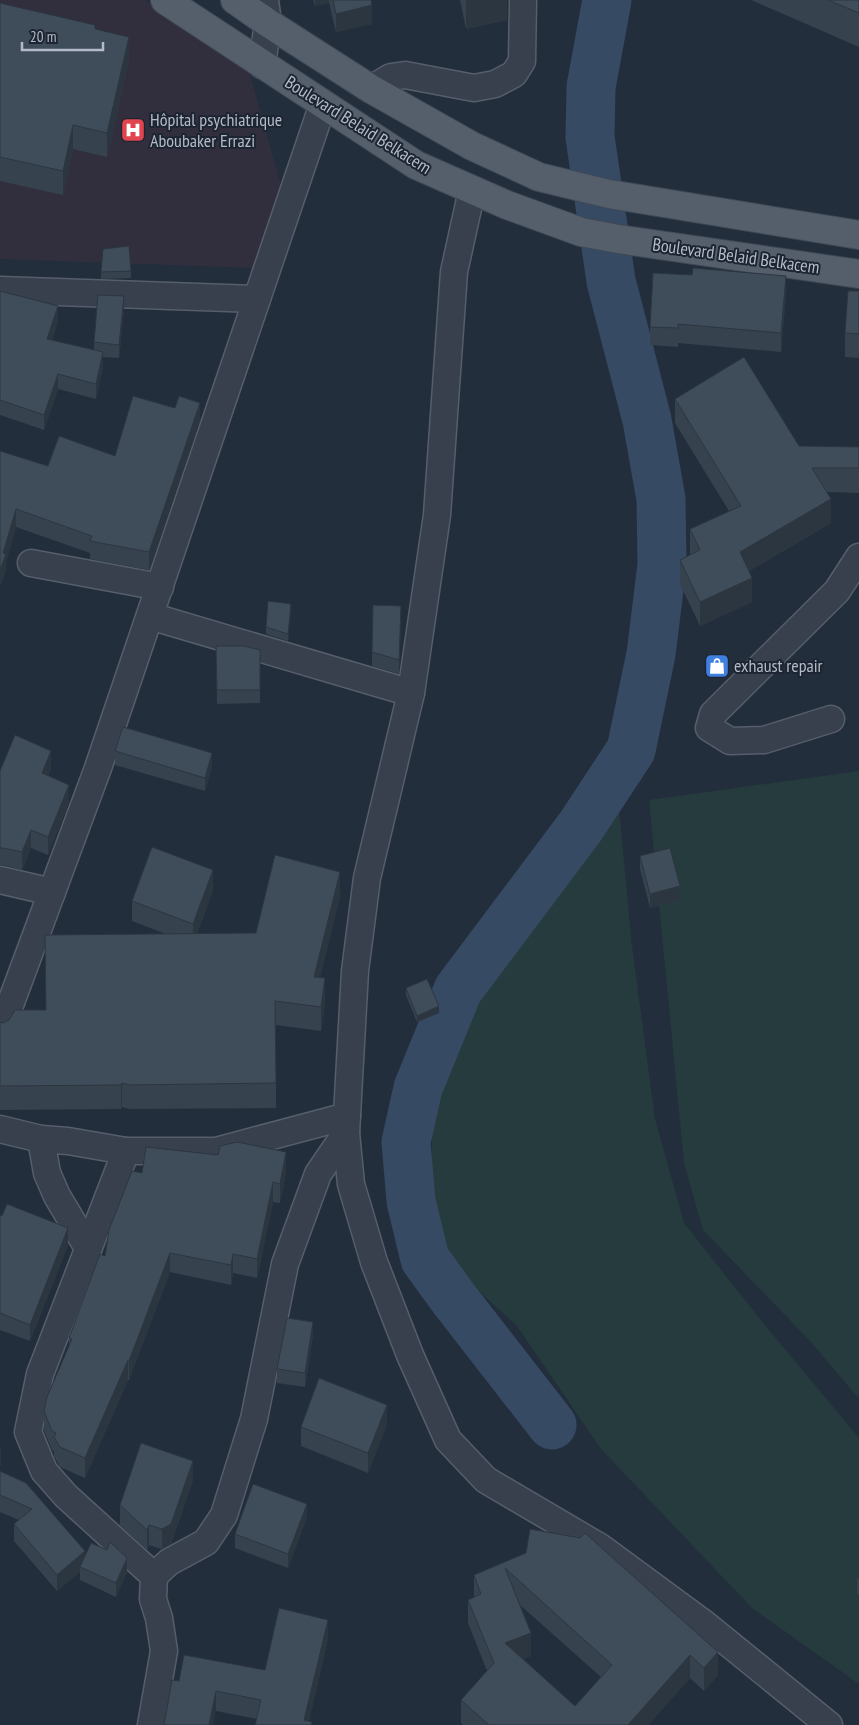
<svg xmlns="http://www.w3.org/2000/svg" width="859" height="1725" viewBox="0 0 859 1725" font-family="'PT Sans Narrow',sans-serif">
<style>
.medical{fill:#312f3e}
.green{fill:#253b3d}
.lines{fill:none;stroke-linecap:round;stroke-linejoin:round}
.river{stroke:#374a63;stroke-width:49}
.minor-casing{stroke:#555e6a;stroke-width:29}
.major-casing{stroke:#404955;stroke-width:30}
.minor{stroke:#37404c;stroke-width:26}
.major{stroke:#555f6c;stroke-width:28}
.wall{fill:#36424e;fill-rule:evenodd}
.shaded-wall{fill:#2c3640}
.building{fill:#3f4d5b;stroke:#2c3640;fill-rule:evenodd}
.labels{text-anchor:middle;stroke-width:4;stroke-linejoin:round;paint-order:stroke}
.poi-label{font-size:18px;fill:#b3bbc8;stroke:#1c2531;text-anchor:start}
.street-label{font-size:18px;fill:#b3bbc8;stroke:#1c2531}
</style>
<rect width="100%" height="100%" fill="#232e3c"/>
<path class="medical" d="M0,0H146L249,71L282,189L255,268L0,259Z"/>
<g class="green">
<path d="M859,771V1399L812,1343L703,1230L684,1163L649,800Z"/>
<path d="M617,788L632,946L655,1119L684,1223L764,1324L859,1438V1684L752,1608L601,1449L517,1326L449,1264L432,1225V1113L470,997Z"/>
</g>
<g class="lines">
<path class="river" d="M552,1425L454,1299L425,1259L411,1201L406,1142L418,1088L458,990L581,826L631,750L651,654L662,565L661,499L647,420L611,281L590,137L591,87L607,0"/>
<defs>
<g id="minor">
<path d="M262,65L268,23L265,0"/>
<path d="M371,89L391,77L405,75L474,88L495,84L514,74L522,61L523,0"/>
<path d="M472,190L454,272L437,515L411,693L367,878L355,971L346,1133L351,1184L374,1262L410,1355L448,1440L486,1480L600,1547L706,1625L829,1725"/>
<path d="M0,290L257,299"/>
<path d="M31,563L160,587"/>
<path d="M150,616L411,693"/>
<path d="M831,719L764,740L730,741L709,728L713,714L837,591L859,557"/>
<path d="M0,880L52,892"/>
<path d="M0,1032L98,768L323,104"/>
<path d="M0,1129L41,1139"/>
<path d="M126,1151L40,1374L28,1432L44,1471L66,1496L154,1576"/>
<path d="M88,1248L57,1196L47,1173L41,1139L68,1141L126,1151H216L347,1116"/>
<path d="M151,1725L164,1651L159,1618L153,1599L154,1576L169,1562L206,1542L224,1515L254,1419L285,1264L318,1174L346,1133"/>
</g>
<g id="major">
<path d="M165,0L416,165L507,205L581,232L618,239L859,274"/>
<path d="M235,0L268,23L371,89L472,146L539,177L609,194L859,235"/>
</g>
</defs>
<use href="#minor" class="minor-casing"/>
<use href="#major" class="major-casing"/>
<use href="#minor" class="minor"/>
<use href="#major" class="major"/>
</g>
<g class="wall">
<path d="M313,0H371L372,24L336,32L329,3L315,6Z"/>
<path d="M460,0H507V20L466,29Z"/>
<path d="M751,0H859V47Z"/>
<path d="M0,3L95,29L129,60L107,157L73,149L63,195L0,181Z"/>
<path d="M131,271V278L101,279V272Z"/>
<path d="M0,291L58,321L52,340L94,350V342L124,309L119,358L103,357V367L96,399L58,389L44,430L0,415Z"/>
<path d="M859,291V358L845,357V333Z"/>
<path d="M786,294L781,352L678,343V347L650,345V327Z"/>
<path d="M675,399L799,446L859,447V493L827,492L831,523L749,571L752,602L700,626L680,584V560L691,555L690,553V529L729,511L675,423Z"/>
<path d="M200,420L149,570L90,559V553L16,527L6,562V572L0,451L48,466L115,456Z"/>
<path d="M291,611L288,641L266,634V627Z"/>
<path d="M401,620L399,674L372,666V652Z"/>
<path d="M216,646L260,650V703L217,704Z"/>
<path d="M115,751L212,767L205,791L115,765Z"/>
<path d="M51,769L48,776L69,802L48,855L31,848L22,870L3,865H0V771Z"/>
<path d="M640,856L680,900L650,908L640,869Z"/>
<path d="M213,890L197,934L256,933L340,896L320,977L325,1002L321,1031L276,1025V1108L129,1109L122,1107L121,1109L0,1110V1022L3,1023L46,1010L45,935L166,934L132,921V901Z"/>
<path d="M406,988L439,1013L417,1022L406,995Z"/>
<path d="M286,1172L280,1203L273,1202L257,1278L233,1273L231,1285L170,1272L129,1380H128L85,1478L60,1467L54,1456V1451L52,1450L44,1431V1411L69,1346V1338L105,1256L142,1173Z"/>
<path d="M0,1215L68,1245L30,1341L0,1330Z"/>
<path d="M313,1336L305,1387L277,1383V1369Z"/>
<path d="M387,1424L368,1473L301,1446V1427Z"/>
<path d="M0,1471L85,1556L127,1572L116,1597L80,1580V1572L57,1591L14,1541V1524L19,1520L0,1512Z"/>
<path d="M193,1480L171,1544L162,1549L149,1545L147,1550L120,1525V1505Z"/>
<path d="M307,1517L288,1568L235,1548V1534Z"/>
<path d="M530,1529L718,1675L704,1691L690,1678L648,1725H463L461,1723V1700L487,1671L468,1623V1600L474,1597V1575L526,1553ZM520,1605L601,1677L575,1706L523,1659L531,1656Z"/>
<path d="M859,1576V1595L857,1594V1580Z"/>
<path d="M328,1639L309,1721L312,1725L257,1719L216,1711L179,1681L265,1670Z"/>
</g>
<g class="shaded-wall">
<path d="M315,0H329V3L315,6Z"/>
<path d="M466,0H507V20L466,29Z"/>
<path d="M372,5V24L336,32V14Z"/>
<path d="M129,37V60L107,157V133Z"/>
<path d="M73,125V149L63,195V171Z"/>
<path d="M786,276V294L781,352V333Z"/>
<path d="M124,296V309L119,358V345Z"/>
<path d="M58,306V321L47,354V339Z"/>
<path d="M103,352V367L96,399V384Z"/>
<path d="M58,374V389L44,430V415Z"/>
<path d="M200,403V420L149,570V552Z"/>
<path d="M831,499V523L740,576V552Z"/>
<path d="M16,509V527L6,562V572L0,587V570L3,553Z"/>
<path d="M752,578V602L700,626V602Z"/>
<path d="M291,604V611L288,641V634Z"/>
<path d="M401,606V620L399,674V660Z"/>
<path d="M51,751V769L42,791V773Z"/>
<path d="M212,753V767L205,791V778Z"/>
<path d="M69,785V802L48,855V837Z"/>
<path d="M31,830V848L22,870V852Z"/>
<path d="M213,870V890L193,944V924Z"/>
<path d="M340,872V896L314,1001V977Z"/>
<path d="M680,886V900L650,908V894Z"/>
<path d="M325,978V1002L321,1031V1007Z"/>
<path d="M439,1006V1013L417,1022V1016Z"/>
<path d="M122,1083V1107L121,1109V1085Z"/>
<path d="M286,1152V1172L280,1203V1184Z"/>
<path d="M273,1182V1202L257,1278V1259Z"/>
<path d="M68,1228V1245L30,1341V1325Z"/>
<path d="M170,1253V1272L129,1380V1361Z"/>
<path d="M233,1254V1273L231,1285V1265Z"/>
<path d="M313,1322V1336L305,1387V1373Z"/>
<path d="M128,1360V1380L85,1478V1458Z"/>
<path d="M387,1405V1424L368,1473V1453Z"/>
<path d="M1,1448V1464L0,1467V1451Z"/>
<path d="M193,1461V1480L171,1544L162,1549V1529Z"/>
<path d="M307,1504V1517L288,1568V1554Z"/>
<path d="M149,1525V1545L147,1550V1530Z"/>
<path d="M85,1551V1568L80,1567V1572L57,1591V1575Z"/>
<path d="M127,1558V1572L116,1597V1583Z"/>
<path d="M328,1620V1639L308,1725L304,1720Z"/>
<path d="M531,1633V1656L505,1666V1643Z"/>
<path d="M718,1652V1675L704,1691V1668Z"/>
<path d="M690,1655V1678L648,1725H628Z"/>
<path d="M216,1691V1711L213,1725H209Z"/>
</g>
<g class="building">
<path d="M333,0H371L372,5L336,14Z"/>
<path d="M828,0H859V13Z"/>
<path d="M0,3L95,25V29L129,37L107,133L73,125L63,171L0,157Z"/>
<path d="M129,246L131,271L101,272L103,249Z"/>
<path d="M693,268L786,276L781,333L678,324V328L650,327L653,273L692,275Z"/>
<path d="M0,291L58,306L47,339L103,352L96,384L58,374L44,415L0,400Z"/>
<path d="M848,291H859V334L845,333Z"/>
<path d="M98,295L124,296L119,345L94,342Z"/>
<path d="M744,357L799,446L859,447V468H812L831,499L740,552L752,578L700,602L680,560L700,550L690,529L741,506L675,399Z"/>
<path d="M133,396L175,408L179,396L200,403L149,552L90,541L92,536L16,509L3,553L6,554L0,570V451L48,466L59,436L115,456Z"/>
<path d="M268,601L291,604L288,634L266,627Z"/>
<path d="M373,605L401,606L399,660L372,652Z"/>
<path d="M216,646H244L260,650V690H217Z"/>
<path d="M123,727L212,753L205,778L115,751Z"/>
<path d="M15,735L51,751L42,773L69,785L48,837L31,830L22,852L3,848H0V771Z"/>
<path d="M152,847L213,870L193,924L132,901Z"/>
<path d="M670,848L680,886L650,894L640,856Z"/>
<path d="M275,855L340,872L314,977L325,978L321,1007L275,1001L276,1083L129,1085L122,1083L121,1085L0,1086V1022L3,1023L9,1020L15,1010H46L45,935L256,933Z"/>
<path d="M427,979L439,1006L417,1016L406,988Z"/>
<path d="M237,1142L286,1152L280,1184L273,1182L257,1259L233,1254L231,1265L170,1253L129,1361L128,1360L85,1458L60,1447L54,1437L56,1433L52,1431L44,1411L47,1397L72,1339L69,1338L100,1254L105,1256L109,1230L132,1171L142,1173L146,1147L218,1155L220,1146Z"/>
<path d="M7,1204L68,1228L30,1325L0,1313V1215L2,1216Z"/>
<path d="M287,1318L313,1322L305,1373L277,1369Z"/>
<path d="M319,1378L387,1405L368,1453L301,1427Z"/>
<path d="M141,1443L193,1461L171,1524L162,1529L149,1525L147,1530L120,1505Z"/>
<path d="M0,1471L26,1483L85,1551L57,1575L14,1524L32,1509L0,1495Z"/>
<path d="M253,1484L307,1504L288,1554L235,1534Z"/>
<path d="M530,1529L580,1538L585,1533L718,1652L704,1668L690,1655L628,1725H489L461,1700L494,1663L468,1600L481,1594L474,1575L526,1553ZM505,1568L612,1665L575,1706L505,1643L531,1633Z"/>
<path d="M110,1542L127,1558L116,1583L80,1567L91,1543L107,1550Z"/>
<path d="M279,1608L328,1620L304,1720L312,1722L311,1725H255L261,1700L216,1691L209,1725H164L172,1680L179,1681L184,1655L265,1670Z"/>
</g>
<defs>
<symbol id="hospital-square" viewBox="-11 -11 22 22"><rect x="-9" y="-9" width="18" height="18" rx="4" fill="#e0444e" stroke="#1c2531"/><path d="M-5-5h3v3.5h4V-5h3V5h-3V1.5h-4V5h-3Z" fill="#fff"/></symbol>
<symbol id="shop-square" viewBox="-11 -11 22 22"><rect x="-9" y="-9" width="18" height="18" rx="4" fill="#3f7fe0" stroke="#1c2531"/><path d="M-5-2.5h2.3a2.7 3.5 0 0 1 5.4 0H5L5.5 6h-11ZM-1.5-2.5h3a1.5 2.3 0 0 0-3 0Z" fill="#fff"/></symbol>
</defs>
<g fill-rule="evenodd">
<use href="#hospital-square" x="119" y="116" width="28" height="28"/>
<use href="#shop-square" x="703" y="652" width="28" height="28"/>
</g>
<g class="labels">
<g class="poi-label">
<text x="150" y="126">Hôpital psychiatrique<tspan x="150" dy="21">Aboubaker Errazi</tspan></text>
<text x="734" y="672">exhaust repair</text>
</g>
<g class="street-label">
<text transform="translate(358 125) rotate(32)" y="6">Boulevard Belaid Belkacem</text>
<text transform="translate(736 256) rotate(8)" y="6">Boulevard Belaid Belkacem</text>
</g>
</g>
<path d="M22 42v8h81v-8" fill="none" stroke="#b3bbc8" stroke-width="2.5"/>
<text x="30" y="42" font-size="15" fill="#b3bbc8" stroke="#1c2531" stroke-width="4" paint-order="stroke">20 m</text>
</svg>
